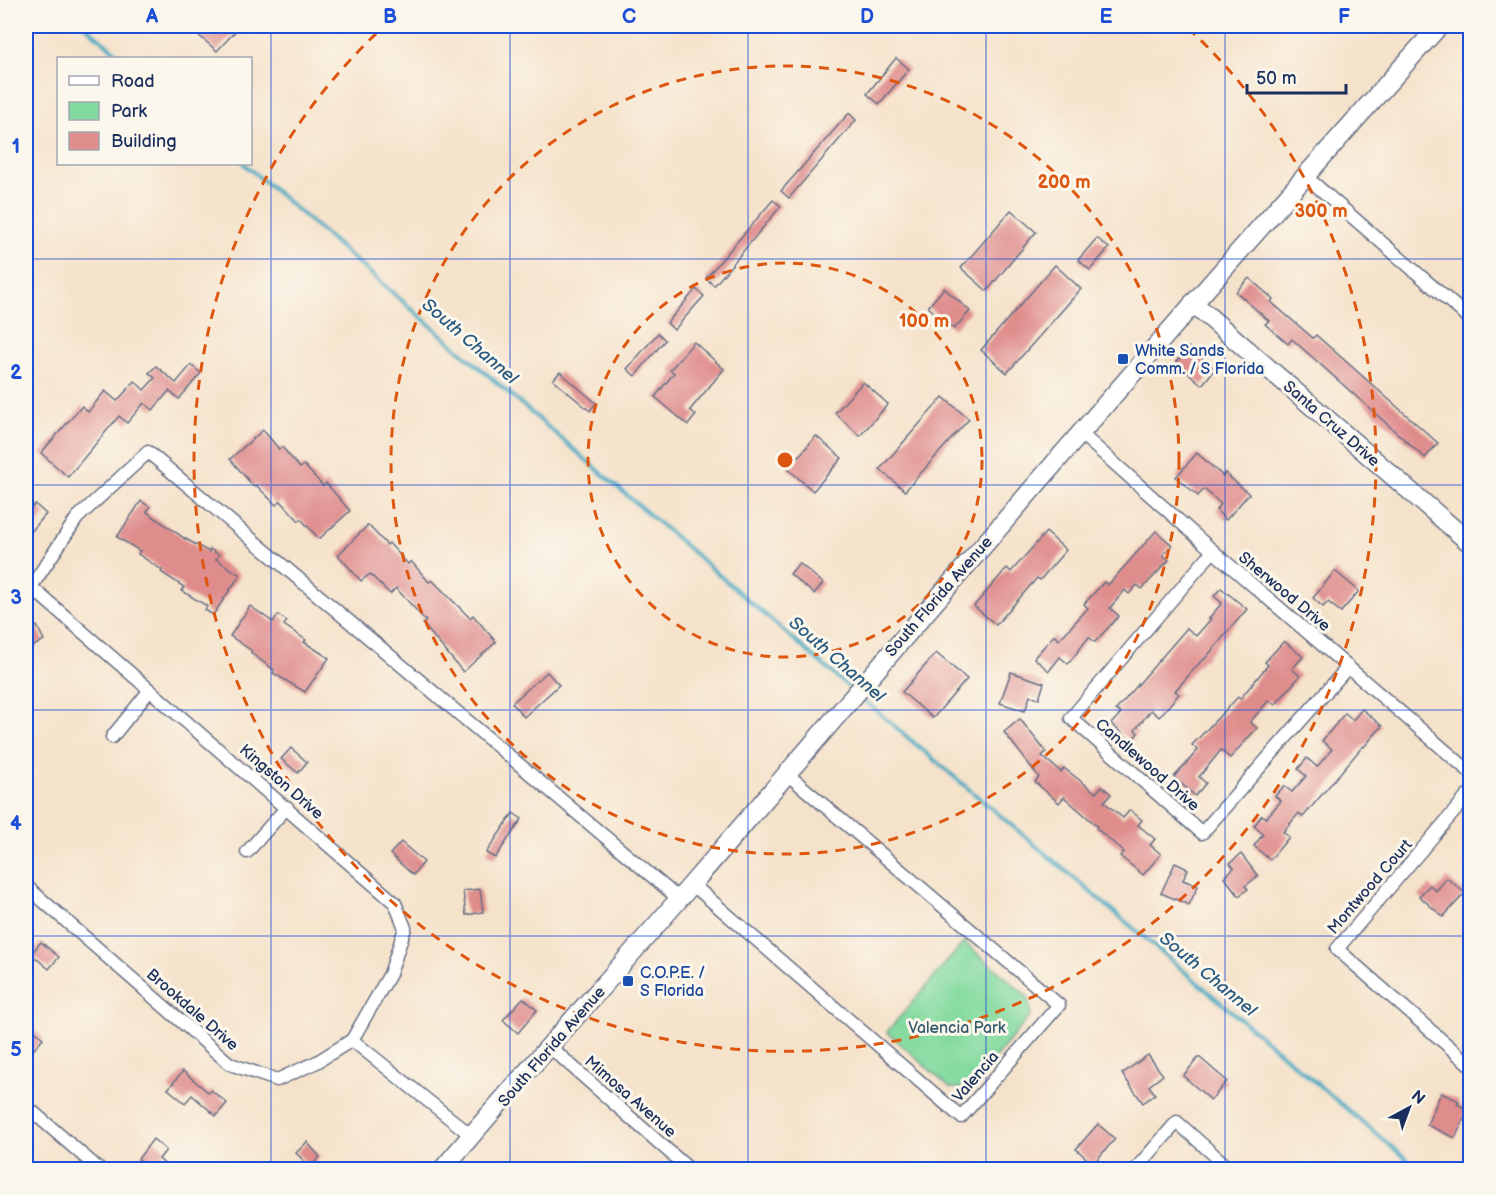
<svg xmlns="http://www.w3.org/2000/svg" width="1496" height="1195" viewBox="0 0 1496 1195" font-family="'Balsamiq Sans',sans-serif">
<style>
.green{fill:#82da9f;stroke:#4e847e;stroke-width:1.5}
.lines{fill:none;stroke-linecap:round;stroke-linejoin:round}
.stream{stroke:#41a7c1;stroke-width:4}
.building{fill:#df8c8c}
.street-casing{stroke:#676e84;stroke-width:15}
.secondary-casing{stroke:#676e84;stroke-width:21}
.street{stroke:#fff;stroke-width:12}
.secondary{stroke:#fff;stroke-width:18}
.grid{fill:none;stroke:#1d4ed8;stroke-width:1.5;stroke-opacity:0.55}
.ring{fill:none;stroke:#de5710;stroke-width:3;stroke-dasharray:10 8}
.transit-dot{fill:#1a4fb4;stroke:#fbf7ec;stroke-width:2}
.labels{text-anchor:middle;stroke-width:6;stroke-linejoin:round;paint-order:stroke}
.transit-label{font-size:16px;fill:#164399;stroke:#fbf7ec;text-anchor:start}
.street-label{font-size:16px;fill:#1b2f5e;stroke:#fbf7ec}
.park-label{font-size:16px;fill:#355a6e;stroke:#fbf7ec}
.water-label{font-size:18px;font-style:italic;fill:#285981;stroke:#fbf7ec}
.centre{fill:#de5710;stroke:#fbf7ec;stroke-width:3}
.ring-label{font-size:18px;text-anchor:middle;font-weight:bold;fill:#de5710;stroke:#fbf7ec;stroke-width:6;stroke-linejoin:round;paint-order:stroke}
.neatline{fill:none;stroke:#1d4ed8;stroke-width:2}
.grid-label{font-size:20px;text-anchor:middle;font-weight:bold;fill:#1d4ed8}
</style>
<rect width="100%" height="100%" fill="#fbf7ec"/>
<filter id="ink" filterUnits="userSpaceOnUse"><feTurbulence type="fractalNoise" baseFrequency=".0167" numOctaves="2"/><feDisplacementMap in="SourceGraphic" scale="12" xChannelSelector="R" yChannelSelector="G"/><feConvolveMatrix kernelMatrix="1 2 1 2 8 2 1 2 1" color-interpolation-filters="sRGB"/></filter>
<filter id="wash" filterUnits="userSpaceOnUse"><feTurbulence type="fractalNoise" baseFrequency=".008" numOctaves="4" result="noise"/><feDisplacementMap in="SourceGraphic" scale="24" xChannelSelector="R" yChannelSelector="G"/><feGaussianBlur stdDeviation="1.35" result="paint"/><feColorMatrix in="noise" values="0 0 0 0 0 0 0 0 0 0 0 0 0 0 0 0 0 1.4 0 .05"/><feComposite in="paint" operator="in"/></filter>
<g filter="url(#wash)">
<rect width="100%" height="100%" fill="#f5e2ca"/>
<path class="green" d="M964,942L1028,997L1031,1015L970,1088H950L887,1032Z"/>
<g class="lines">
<g class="stream">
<path d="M85,26L123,58"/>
<path d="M244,164L852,690"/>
<path d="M860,697L1419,1170"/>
</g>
</g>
<g id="blocks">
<g class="building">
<path d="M205,26H240L217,51L197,34Z"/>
<path d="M896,58L909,69L879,104L867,94Z"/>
<path d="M849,113L856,120L789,198L781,191Z"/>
<path d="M773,200L781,206L714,286L706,278Z"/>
<path d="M1011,210L1036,232L987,291L961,268Z"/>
<path d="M1097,238L1109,248L1090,270L1078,260Z"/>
<path d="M1055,265L1081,289L1007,373L981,350Z"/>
<path d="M1249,278L1273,299L1271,302L1313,338L1316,335L1438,443L1425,458L1292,339L1288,344L1265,324L1269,321L1236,292Z"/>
<path d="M944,288L970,311L954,329L928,307Z"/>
<path d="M696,289L704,296L674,330L667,323Z"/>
<path d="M658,333L665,340L635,376L627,369Z"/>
<path d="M694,342L724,369L690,410L696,415L688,425L655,397L674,373L670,370Z"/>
<path d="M1189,347L1215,369L1202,385L1176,362Z"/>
<path d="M191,365L201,373L179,399L169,391L153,410L144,403L127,423L119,416L68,477L41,453L82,406L88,412L105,391L117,401L135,381L144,390L155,378L149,373L156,366L176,383Z"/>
<path d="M560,372L596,403L590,411L553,380Z"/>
<path d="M863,382L888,404L860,436L835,413Z"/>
<path d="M943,397L969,419L905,491L880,469Z"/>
<path d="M263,430L279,449L282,447L300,468L304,465L323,486L326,483L350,511L319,539L301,519L299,521L281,501L276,505L256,485L254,487L230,459Z"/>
<path d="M816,436L842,458L813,491L788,469Z"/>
<path d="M1197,453L1223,476L1225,473L1249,494L1226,520L1216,510L1221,504L1204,489L1198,496L1176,477Z"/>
<path d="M141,501L150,507L147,512L184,538L209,552L210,549L219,555L216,559L240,575L213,615L205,610L207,606L182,591L184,587L161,572L162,570L138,554L140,551L117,537Z"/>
<path d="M35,504L46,514L26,538V515Z"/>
<path d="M368,525L387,545L389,543L408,564L411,561L429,582L432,580L470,618L473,615L496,642L463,672L423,624L426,621L396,588L390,594L370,574L361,581L338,555Z"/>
<path d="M1156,531L1172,545L1163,555L1169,560L1142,589L1137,585L1129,594L1125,590L1110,608L1119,616L1095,642L1089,637L1068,664L1060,657L1049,671L1034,658L1054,635L1059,640L1088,608L1084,604L1104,582L1108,585Z"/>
<path d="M1046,532L1066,550L1040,580L1037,578L996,625L974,606L1007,568L1011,572Z"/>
<path d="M799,563L823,583L814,594L790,574Z"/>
<path d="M1335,571L1359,591L1341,612L1328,602L1323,607L1313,598Z"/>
<path d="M1221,588L1247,609L1204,660L1203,659L1175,691L1179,694L1159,717L1151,710L1135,730L1138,733L1131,741L1111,724L1121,713L1116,710L1187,628L1196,636L1211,619L1209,618L1222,603L1214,596Z"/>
<path d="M250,606L273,622L278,615L287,621L284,625L306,640L304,642L329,658L305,692L273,673L274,670L251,653L252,651L230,636Z"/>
<path d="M37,626L44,640L26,651V632Z"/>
<path d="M1284,641L1303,657L1292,669L1300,676L1275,705L1269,700L1250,722L1257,728L1230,758L1221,750L1199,777L1206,783L1195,796L1174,777L1198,750L1192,745L1238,697L1240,699L1268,665L1265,662Z"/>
<path d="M936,653L967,679L933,718L902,692Z"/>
<path d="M547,672L559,685L524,717L512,703Z"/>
<path d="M1011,672L1044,683L1039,699L1030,696L1025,711L1000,703Z"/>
<path d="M1362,709L1382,726L1364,747L1363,746L1303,817L1299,813L1283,832L1289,837L1270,860L1254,846L1263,834L1254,826L1262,815L1266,818L1281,801L1275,796L1284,786L1292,792L1306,776L1298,769L1307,758L1317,767L1332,749L1322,741L1345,713L1353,720Z"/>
<path d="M1020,719L1046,752L1042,756L1061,772L1064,768L1096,793L1102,786L1111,794L1104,802L1123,818L1130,810L1142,820L1138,825L1155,839L1150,845L1161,854L1143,875L1120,856L1124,852L1096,828L1097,826L1064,797L1059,803L1035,782L1039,777L1004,732Z"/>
<path d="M291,748L307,762L298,773L281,759Z"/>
<path d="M513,813L522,819L495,858L486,853Z"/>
<path d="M401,842L424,862L413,875L390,854Z"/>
<path d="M1241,854L1258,876L1245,886L1248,889L1239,896L1224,877L1234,868L1230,863Z"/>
<path d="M1175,863L1188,869L1183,880L1198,886L1189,905L1161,893Z"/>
<path d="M1447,878L1465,893L1443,917L1419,896L1430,885L1436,891Z"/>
<path d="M480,889L483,912L466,915L463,891Z"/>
<path d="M41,942L59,957L49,969L31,954Z"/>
<path d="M523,998L537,1010L518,1033L503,1020Z"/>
<path d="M30,1027L43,1038L26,1059V1032Z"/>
<path d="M1148,1055L1163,1075L1149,1086L1155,1094L1143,1103L1122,1074Z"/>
<path d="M1199,1057L1227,1081L1211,1100L1183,1076Z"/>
<path d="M183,1071L209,1093L211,1090L227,1103L216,1116L192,1095L185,1103L168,1089Z"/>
<path d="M1441,1093L1459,1101L1457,1104L1468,1110L1455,1138L1427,1125Z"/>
<path d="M1098,1124L1115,1139L1093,1164L1076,1149Z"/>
<path d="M153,1139L166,1150L159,1159L171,1170H150L138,1159Z"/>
<path d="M307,1142L320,1157L310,1167L296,1153Z"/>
</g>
</g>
</g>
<g filter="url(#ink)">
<use href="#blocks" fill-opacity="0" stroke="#676e84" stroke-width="1.5"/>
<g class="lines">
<defs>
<g id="street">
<path d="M1304,175L1470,319"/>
<path d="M1079,432L1213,551L1470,772"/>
<path d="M1213,551L1071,718L1202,833L1348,667"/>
<path d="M31,587L395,903L405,928L390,974L352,1040"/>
<path d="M26,591L31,587L77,518L148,452L679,899"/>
<path d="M112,737L150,690"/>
<path d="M1470,793L1337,949L1469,1064L1470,1063"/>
<path d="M247,852L287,807"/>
<path d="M692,884L961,1117L1059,1005L786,773"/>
<path d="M26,886L230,1064L277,1080L317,1062L352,1040L472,1136"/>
<path d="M550,1047L690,1170"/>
<path d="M26,1106L100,1170"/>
<path d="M1135,1170L1177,1122L1231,1170"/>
</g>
<g id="secondary">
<path d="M1193,303L1470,543"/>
<path d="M442,1170C524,1073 610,979 693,883C940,596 1186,308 1439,26"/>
</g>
</defs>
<use href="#street" class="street-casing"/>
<use href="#secondary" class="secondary-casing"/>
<use href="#street" class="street"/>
<use href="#secondary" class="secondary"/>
</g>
</g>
<path class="grid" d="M271,26V1170M510,26V1170M748,26V1170M986,26V1170M1225,26V1170M26,259H1470M26,485H1470M26,710H1470M26,936H1470"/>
<g class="ring">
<circle cx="785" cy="460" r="197"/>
<circle cx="785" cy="460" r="394"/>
<path d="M1188 28A591 591 0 1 1 382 28"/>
</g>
<g class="transit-dot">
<rect x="1117" y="353" width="12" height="12" rx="3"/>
<rect x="622" y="975" width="12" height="12" rx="3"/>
</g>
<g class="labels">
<g class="transit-label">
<text x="1135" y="356">White Sands<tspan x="1135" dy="18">Comm. / S Florida</tspan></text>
<text x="640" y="978">C.O.P.E. /<tspan x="640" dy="18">S Florida</tspan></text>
</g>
<g class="street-label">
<text transform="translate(1332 423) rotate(41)" y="6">Santa Cruz Drive</text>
<text transform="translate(1285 591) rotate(40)" y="6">Sherwood Drive</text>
<text transform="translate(938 596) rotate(-49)" y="6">South Florida Avenue</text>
<text transform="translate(1148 764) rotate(41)" y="6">Candlewood Drive</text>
<text transform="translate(282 781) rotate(41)" y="6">Kingston Drive</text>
<text transform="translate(1369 886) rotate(-49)" y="6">Montwood Court</text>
<text transform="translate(193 1009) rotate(41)" y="6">Brookdale Drive</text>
<text transform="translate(551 1046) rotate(-49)" y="6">South Florida Avenue</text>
<text transform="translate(975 1076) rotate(-49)" y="6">Valencia</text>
<text transform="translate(631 1096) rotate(41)" y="6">Mimosa Avenue</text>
</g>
<g class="park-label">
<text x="957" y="1033">Valencia Park</text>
</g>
<g class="water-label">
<text transform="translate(470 341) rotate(41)" y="6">South Channel</text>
<text transform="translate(837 659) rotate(41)" y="6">South Channel</text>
<text transform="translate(1208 974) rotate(40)" y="6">South Channel</text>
</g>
</g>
<circle cx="785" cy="460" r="9" class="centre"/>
<g class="ring-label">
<text x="1064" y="188">200 m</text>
<text x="1321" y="217">300 m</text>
<text x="924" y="327">100 m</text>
</g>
<rect width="1496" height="1195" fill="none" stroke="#fbf7ec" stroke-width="66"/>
<rect x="57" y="57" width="195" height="108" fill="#fbf7ec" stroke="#a1a7b3" stroke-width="1.5"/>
<rect x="69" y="76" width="30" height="9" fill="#ffffff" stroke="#a1a7b3" stroke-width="1.5"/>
<text x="111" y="87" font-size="18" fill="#1b2f5e">Road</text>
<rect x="69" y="102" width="30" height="18" fill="#82da9f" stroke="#a1a7b3" stroke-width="1.5"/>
<text x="111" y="117" font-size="18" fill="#1b2f5e">Park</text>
<rect x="69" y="132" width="30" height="18" fill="#df8c8c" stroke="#a1a7b3" stroke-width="1.5"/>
<text x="111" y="147" font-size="18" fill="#1b2f5e">Building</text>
<g transform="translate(1409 1108) rotate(41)" stroke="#fbf7ec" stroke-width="4.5" paint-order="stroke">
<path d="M0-4.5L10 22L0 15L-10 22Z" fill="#1b2f5e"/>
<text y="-9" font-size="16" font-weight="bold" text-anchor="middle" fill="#1b2f5e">N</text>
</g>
<path d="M1247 84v9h99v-9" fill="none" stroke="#1b2f5e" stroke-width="3"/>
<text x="1256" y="84" font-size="18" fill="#1b2f5e" stroke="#fbf7ec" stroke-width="4.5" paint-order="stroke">50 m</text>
<rect x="33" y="33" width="1430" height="1129" class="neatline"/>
<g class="grid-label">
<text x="152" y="23">A</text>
<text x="390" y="23">B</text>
<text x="629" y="23">C</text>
<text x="867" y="23">D</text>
<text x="1106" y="23">E</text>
<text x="1344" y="23">F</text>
<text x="16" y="153">1</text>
<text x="16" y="379">2</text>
<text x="16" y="604">3</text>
<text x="16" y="830">4</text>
<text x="16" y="1056">5</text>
</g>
</svg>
